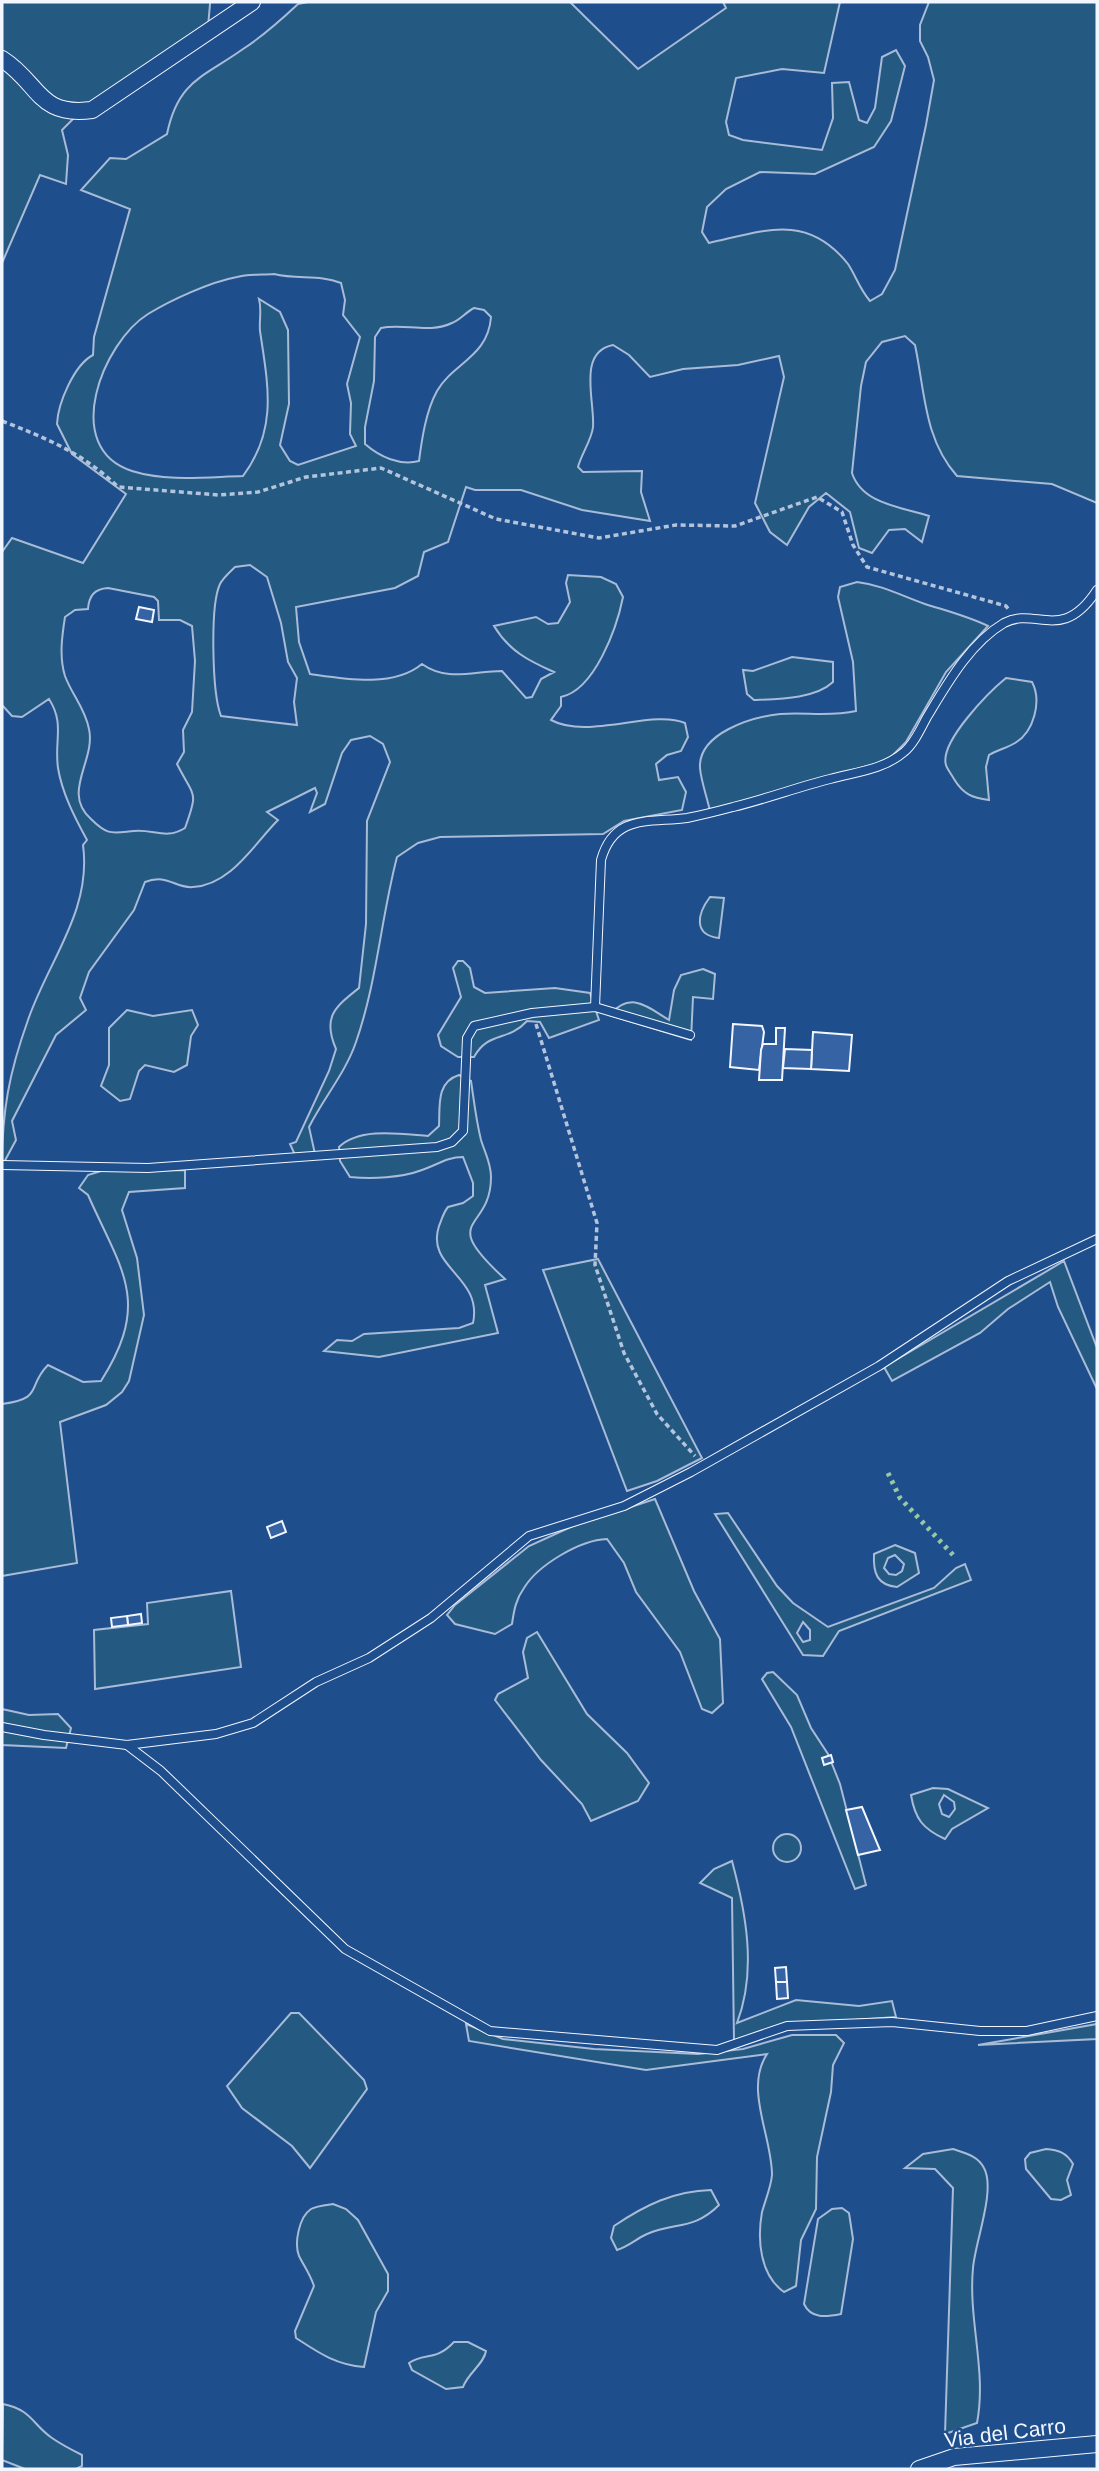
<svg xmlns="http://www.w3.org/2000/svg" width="1099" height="2471" viewBox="0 0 1099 2471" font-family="Helvetica,sans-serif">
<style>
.green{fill:#245a82;stroke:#a8bbd7;stroke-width:2;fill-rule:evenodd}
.building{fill:#3563a3;stroke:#f2f6ff;stroke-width:2}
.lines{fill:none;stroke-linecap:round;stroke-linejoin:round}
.lane-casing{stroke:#f2f6ff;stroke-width:10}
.street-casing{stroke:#f2f6ff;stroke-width:18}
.path{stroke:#b3c4dc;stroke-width:3.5;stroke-dasharray:5 3.5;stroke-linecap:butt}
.lane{stroke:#1f4e8c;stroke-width:8}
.street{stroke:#1f4e8c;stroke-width:16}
.hedge{stroke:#97c8a6;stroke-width:5;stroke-dasharray:3.5 5;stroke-linecap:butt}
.labels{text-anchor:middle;stroke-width:5;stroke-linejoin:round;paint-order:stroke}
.street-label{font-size:21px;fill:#f2f6ff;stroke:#1f4e8c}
</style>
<rect width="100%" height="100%" fill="#1f4e8c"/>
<g class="green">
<path d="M2,2H210V4L208,27L89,103L62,130L68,155L66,184L40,175L2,263Z"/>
<path d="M308,2H570L638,69L726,8L723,2H840L824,73L782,69L736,78L726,122L729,135L743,140L822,150L833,118L832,83L849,82L859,120L867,123L875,108L882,57L896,50L905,66L891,121L874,147L815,174L760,172L726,189L707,207L702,232L709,243C763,231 807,212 848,264C856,276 859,288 870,301L882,294L895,270L926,125L934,80L928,57L920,41V25L929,2H1097V503L1052,484L957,476C924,439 925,392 915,345L905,336L882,342L866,362L861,386L852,473C862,504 901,507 929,516L922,542L905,529L889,530L872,553L859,548L850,512L826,493L809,507L787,545L770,532L755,503L784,377L779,356L738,365L683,369L650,377L629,355L613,345C577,352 595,401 593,427C592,439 581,455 578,467L583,472L642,471L641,492L650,521L582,510L521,490H475L466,487L448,542L424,552L418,576L395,588L296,607L299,642L310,674C345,679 393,688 422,664C447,682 473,671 502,671L526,698L532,697L541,679L554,672C529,661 509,651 494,626L536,617L548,624L558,623L570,602L566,583L568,575L601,577L616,584L623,597C617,627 595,690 561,697V706L551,720C588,740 652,709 685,723L688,737L681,751L667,755L656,764L659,780L678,777L686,792L682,810L624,821L603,834L440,837L418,843L397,857C381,918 377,982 356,1042C346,1072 323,1099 309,1127L315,1154L295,1155L290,1144L296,1142L329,1071L336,1049C322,1017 335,1007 359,988L366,924L367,821L390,762L383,744L370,736L351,740L342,753L325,804L310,812L317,793L315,788L267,812L278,820C254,844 231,885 193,887C176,889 167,873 145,882L134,910L89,972L80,998L86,1010L56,1035L12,1121L16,1140L2,1166C2,1111 9,1073 28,1020C48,961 92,911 83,845L87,840C75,818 62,793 58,768C54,740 65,724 49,699L22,717L12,716L2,705V552L12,538L83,563L126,494L72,454L57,424C58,403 74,365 93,355L94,337L130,209L81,190L110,158L126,159L167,134C178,80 204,77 243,49C263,36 281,20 298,4ZM274,274C298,280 319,274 341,283L345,300L343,315L360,337L347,384L351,403L350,434L356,446L298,465L290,461L280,445L289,404L288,330L280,312L259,299C262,310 259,320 260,331C268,385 278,429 243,476C206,477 167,482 132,471C60,448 103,342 148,314C171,300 210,282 237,277C248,274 262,275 274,274ZM474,308L484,310L491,317C488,357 453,363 437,391C426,411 422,438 419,461C400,466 380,457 365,444V427L374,381L375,337L381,328C404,323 429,334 452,323C460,320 466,312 474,308ZM250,565L267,577L281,623L288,662L297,678L294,702L297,725L221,716C212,693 210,605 220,584C223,578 230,572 235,567ZM108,588L154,597L158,601L159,620H180L192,626L195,661L192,712L183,730L184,752L177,764C194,798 199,790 185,828C166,840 154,829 134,831C112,833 108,836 91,819C61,792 96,761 89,729C85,708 72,695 65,676C59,657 62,636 65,617L75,610L88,609C89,596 94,589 108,588Z"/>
<path d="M857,582C882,585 902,596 925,604C947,611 967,616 988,626L946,672L906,742L888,760L710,811C707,797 701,781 700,768C698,733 752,717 780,714C806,712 830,717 856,711L853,662L838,597L840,587Z"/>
<path d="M792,657L833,662V682C815,699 778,699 754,700L747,694L743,670L753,671Z"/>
<path d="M1006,678L1032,682C1042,701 1034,732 1015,743C1007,748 997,750 989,755L986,767L989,800C972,798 963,794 954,779C952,775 947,769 946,765C939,742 990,691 1006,678Z"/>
<path d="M710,897L724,898L719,938C693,935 697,914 710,897Z"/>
<path d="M458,961H463L470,968L474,987L485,993L555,988L590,993L599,1020L549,1038L540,1022L527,1021C508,1042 488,1031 474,1057H458L441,1046L438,1035L461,997L453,968Z"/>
<path d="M703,969L715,974L713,999L693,997L691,1040L609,1015C631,991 646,1006 669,1020L674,990L681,975Z"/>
<path d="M127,1010L153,1016L192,1010L198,1025L191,1036L187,1065L174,1072L145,1065L139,1071L130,1099L120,1101L101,1086L109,1065V1028Z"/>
<path d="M459,1075L471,1081C474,1101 476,1120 481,1140C485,1153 491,1163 491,1177C491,1233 436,1216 505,1279L485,1285L498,1333L379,1357L324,1351L337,1340L352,1341L364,1334L459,1328L473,1323C483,1276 425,1268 439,1226C442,1219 443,1213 448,1207L463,1203L473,1196V1183L463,1157C447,1157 437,1165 422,1170C401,1178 372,1179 350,1177L340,1161L339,1147C360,1127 401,1134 428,1136L439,1126C440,1106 436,1082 459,1075Z"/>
<path d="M185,1170V1188L129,1192L122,1210L137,1258L144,1315L129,1381L122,1392L106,1405L60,1422L77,1563L2,1576V1404C45,1398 26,1387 48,1365L83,1382L101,1381C152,1301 121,1270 88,1195L79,1188L88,1175L101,1171Z"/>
<path d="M598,1259L702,1458L657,1481L627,1491L543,1270Z"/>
<path d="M1064,1261L1097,1348V1389L1058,1307L1050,1282L1008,1309L980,1333L892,1381L884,1367Z"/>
<path d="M655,1499L694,1591L720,1639L723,1703L712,1713L702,1709L680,1652L636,1592L624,1563L607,1539C580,1540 538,1565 524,1588C516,1599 514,1610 512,1624L495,1634L455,1624L447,1615L455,1605L529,1546L573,1526Z"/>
<path d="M728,1513L777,1586L793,1603L828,1627L934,1588L956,1568L965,1564L971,1580L839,1631L823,1656L803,1655L715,1514ZM803,1622L810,1630V1640L803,1642L797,1633Z"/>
<path d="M895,1545L915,1553L919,1573L897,1587C877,1585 873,1573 874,1554ZM895,1555L904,1564L902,1571L896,1575L889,1574L884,1568L888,1558Z"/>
<path d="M231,1591L241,1667L95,1689L94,1630L148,1624L147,1603Z"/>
<path d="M537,1632L587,1714L627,1753L649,1783L638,1801L591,1821L582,1804L541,1760L495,1700L498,1694L528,1678L523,1652L527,1638Z"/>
<path d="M773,1672L797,1695L811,1728L828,1754L840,1784L866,1885L855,1889L791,1727L762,1679L767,1673Z"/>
<path d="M2,1709L29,1715L58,1714L71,1728L66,1748L2,1745Z"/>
<path d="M933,1788L948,1789L988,1808L952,1829L945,1839C923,1829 915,1819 911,1795ZM944,1795L954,1802L955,1809L949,1817L942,1814L939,1804Z"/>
<circle cx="787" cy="1848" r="14"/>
<path d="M732,1861C746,1913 757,1971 737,2023L796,2000L859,2006L892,2001L896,2017L788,2025L734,2041L732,1898L700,1883L714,1869Z"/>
<path d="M291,2013H299L364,2080L367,2089L310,2168L292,2146L242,2108L227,2086Z"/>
<path d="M466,2024L503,2039L594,2049L698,2054L743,2049L792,2035H836L844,2043L833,2065L831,2092L817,2157L816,2209L801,2240L796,2286L784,2292C760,2275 757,2240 762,2212C765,2201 771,2187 772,2175C772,2136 744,2089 767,2054L646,2070L469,2041Z"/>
<path d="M1097,2024V2039L978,2045Z"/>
<path d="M953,2149C965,2153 978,2156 984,2168C996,2190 975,2242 973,2268C968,2320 987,2371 977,2423L945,2434L953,2188L935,2169L905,2168L923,2154Z"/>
<path d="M1046,2149C1058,2150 1066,2152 1073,2164L1067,2180L1071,2195L1061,2200L1051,2199L1026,2169L1025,2159L1030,2153Z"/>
<path d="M711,2190L719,2205C694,2230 676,2222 647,2234C636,2239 629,2246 617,2250L611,2238L614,2226C645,2205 674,2191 711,2190Z"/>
<path d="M333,2204L346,2209L358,2220L388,2274V2291L376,2312L364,2367C336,2365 319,2353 296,2338L295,2331L314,2286C310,2274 304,2266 299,2256C294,2243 299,2217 311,2209C316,2206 326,2205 333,2204Z"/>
<path d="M842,2208L849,2213L853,2239L841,2314C826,2317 811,2319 804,2304L818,2219L832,2209Z"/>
<path d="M454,2342H468L486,2351C484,2364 468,2373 463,2387L446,2389L412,2370L409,2363C425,2352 435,2362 454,2342Z"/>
<path d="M3,2404C32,2410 32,2424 52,2438C62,2445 72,2450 82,2455V2466L76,2469H25L2,2460Z"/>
</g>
<g class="building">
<path d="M139,607L154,610L152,622L136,619Z"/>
<path d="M733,1024L762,1026L764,1032L759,1070L730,1067Z"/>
<path d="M776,1028H785L782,1080H759L761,1050L763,1044H776Z"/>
<path d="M813,1032L852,1035L849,1071L811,1069Z"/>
<path d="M785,1049L812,1050L811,1069L783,1068Z"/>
<path d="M282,1521L286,1532L271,1538L267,1527Z"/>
<path d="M141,1614L142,1623L128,1625L127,1616Z"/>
<path d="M127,1616L128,1625L112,1627L111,1618Z"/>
<path d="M831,1755L833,1762L824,1765L822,1758Z"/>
<path d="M862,1807L880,1850L858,1855L846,1810Z"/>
<path d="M786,1967L787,1982H776L775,1968Z"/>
<path d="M776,1982H787L788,1998L777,1999Z"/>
</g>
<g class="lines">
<defs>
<g id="lane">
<path d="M595,1007L601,860C614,814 648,823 687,818C702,815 718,811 733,807C766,799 798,787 830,779C856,772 883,770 904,752C914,744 921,728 927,717C947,684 970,643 1004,623C1036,606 1062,644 1097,590"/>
<path d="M2,1165L148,1168L437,1147L452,1142L463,1131L467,1038L474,1026L532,1013L595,1007L690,1035"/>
<path d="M2,1727L44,1735L127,1745L216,1734L253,1723L316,1682L369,1658L431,1618L529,1536L624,1506L691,1472L879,1366L1008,1281L1097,1239"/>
<path d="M127,1745L161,1771L345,1949L490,2031L717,2050L787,2026L892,2022L980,2031H1027L1097,2016"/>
</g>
<g id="street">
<path d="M2,59C40,83 37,117 92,110L252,2"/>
<path d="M919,2469L954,2457L1097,2444"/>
</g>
</defs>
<use href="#lane" class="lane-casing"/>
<use href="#street" class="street-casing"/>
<g class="path">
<path d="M2,421C46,438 83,453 118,487L219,495L258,492L306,477L381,468L496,519L599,538L676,525L735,526L817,497L842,512L853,545L867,567L1006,606L1009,610"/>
<path d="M536,1024L597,1223L595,1265L624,1353L657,1414L695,1456"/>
</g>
<use href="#lane" class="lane"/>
<use href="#street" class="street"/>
<path class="hedge" d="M888,1473L900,1498L954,1556"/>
</g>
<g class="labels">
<g class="street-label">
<text transform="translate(1005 2433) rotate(-7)" y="7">Via del Carro</text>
</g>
</g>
<rect width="1099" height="2471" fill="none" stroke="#f2f6ff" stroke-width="7"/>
</svg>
